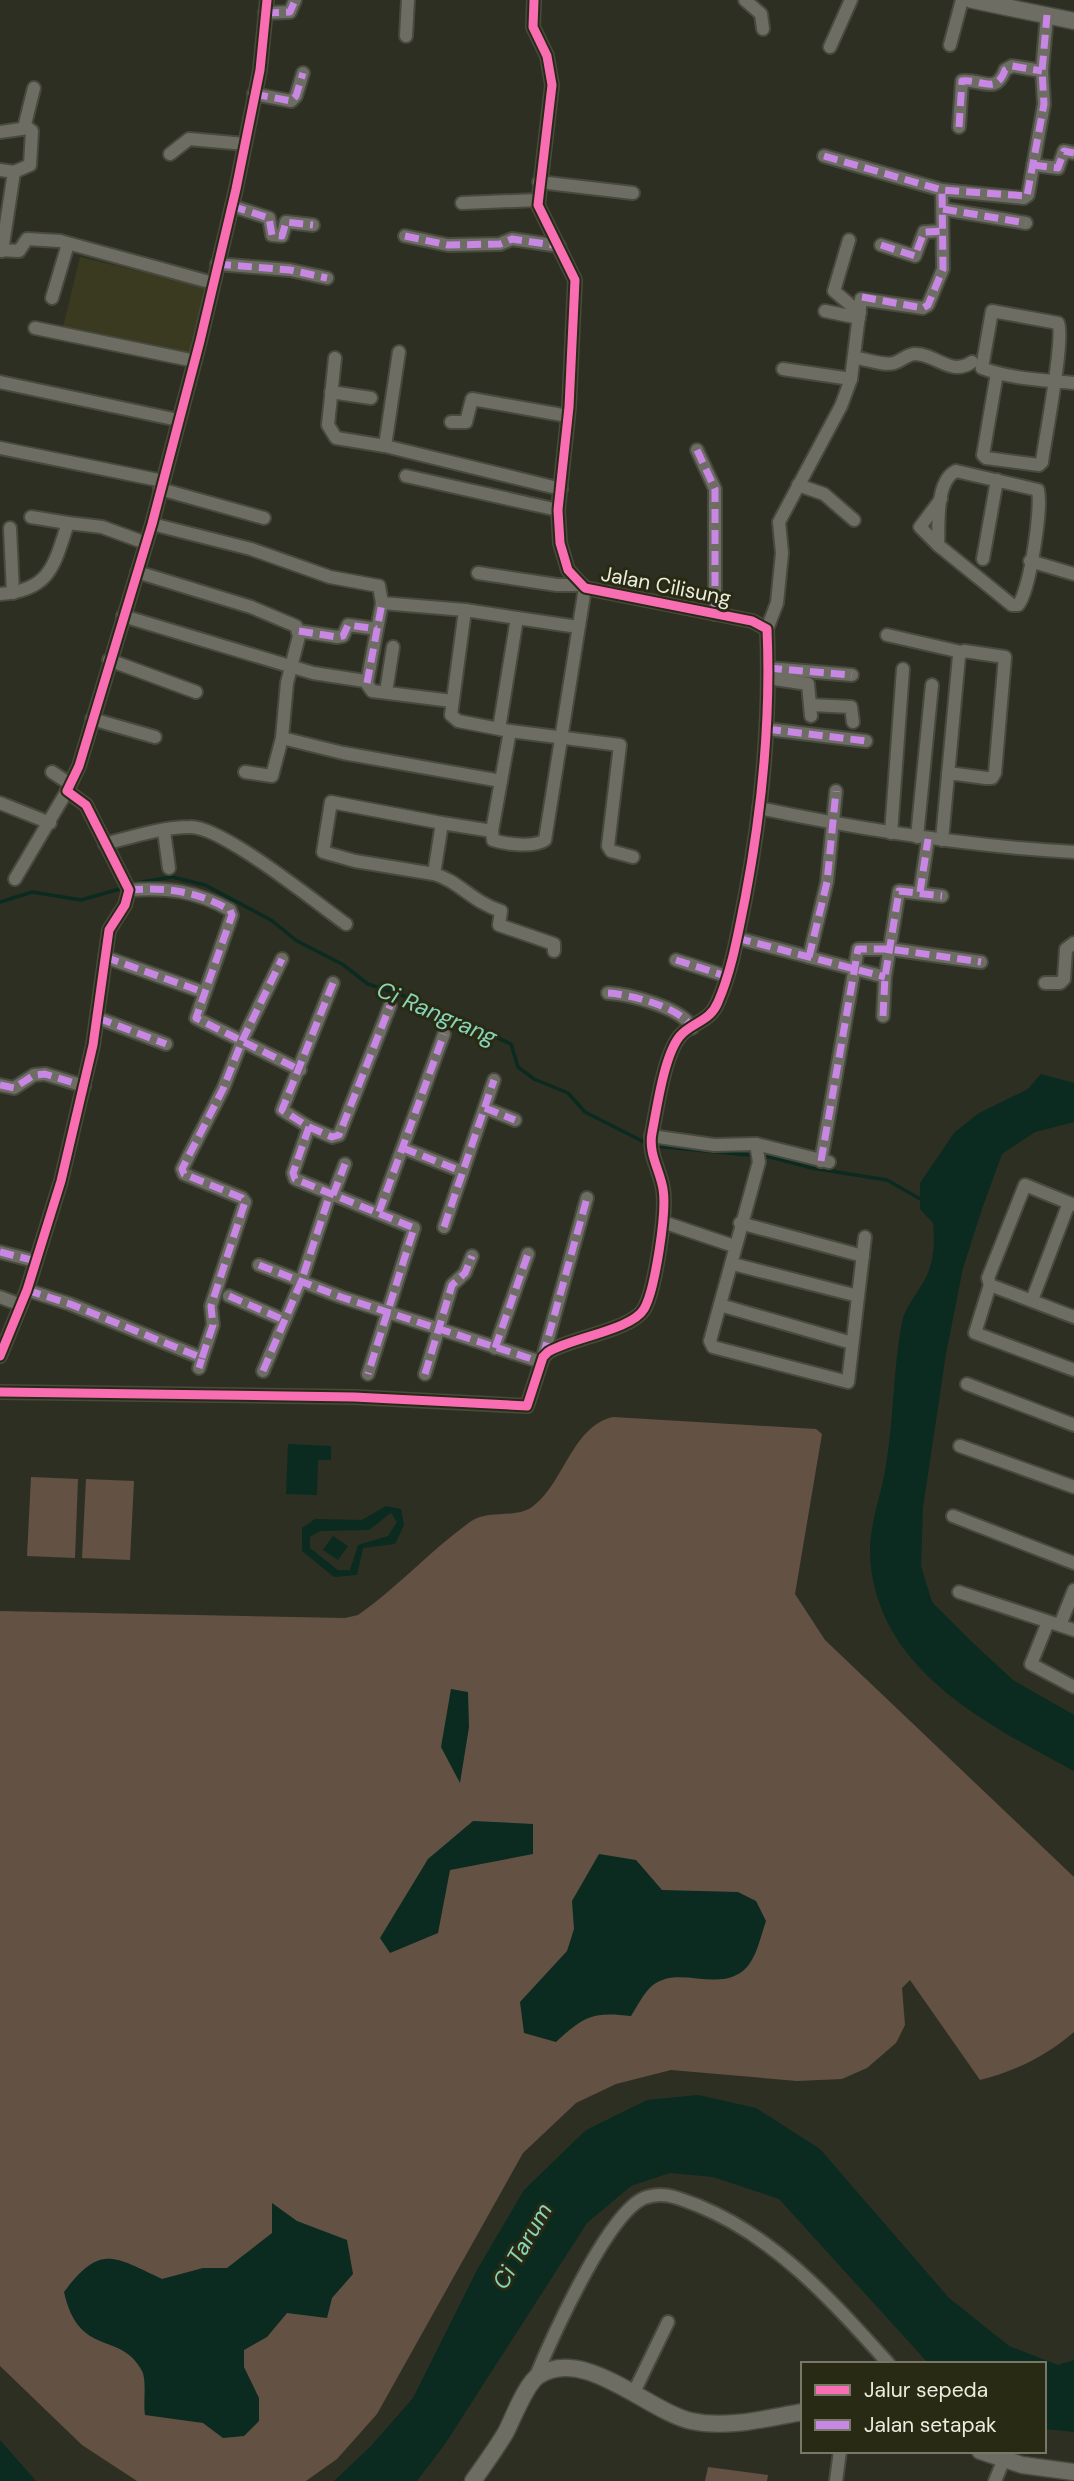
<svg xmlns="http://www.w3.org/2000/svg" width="1074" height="2481" viewBox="0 0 1074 2481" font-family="'DM Sans',sans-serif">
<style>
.built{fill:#393a1f}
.green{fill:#635144}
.water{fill:#0b2a20;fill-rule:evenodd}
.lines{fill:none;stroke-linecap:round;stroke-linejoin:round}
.stream{stroke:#0b2a20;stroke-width:3.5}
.river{stroke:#0b2a20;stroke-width:19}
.street-casing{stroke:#494a3f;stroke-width:16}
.secondary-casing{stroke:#494a3f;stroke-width:19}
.street{stroke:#6d6d64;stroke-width:12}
.secondary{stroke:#6d6d64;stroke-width:16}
.quiet{stroke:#c787e3;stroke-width:7;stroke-dasharray:14 7;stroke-linecap:butt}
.cycleway-casing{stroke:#292a14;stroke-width:13}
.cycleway{stroke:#f96db3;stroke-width:9}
.labels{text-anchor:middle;stroke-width:6;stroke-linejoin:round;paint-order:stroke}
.street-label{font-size:21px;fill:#eceddf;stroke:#292a14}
.water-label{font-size:23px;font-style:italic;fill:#87d4b8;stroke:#292a14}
</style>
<rect width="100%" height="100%" fill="#2e2f23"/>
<path class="built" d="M80,257L205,287L192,355L63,327Z"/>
<g class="green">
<path d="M613,1417L816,1429L822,1434L795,1594L825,1640L1074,1877V2032C1045,2057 1017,2070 980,2080L910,1980L902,1988L905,2025L896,2043L867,2068L842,2079L797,2081L671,2070L616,2084L576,2103L523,2153L377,2414L337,2459L306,2481H137L82,2445L0,2366V1611L345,1618L358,1615C398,1587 431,1550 470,1522C488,1509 515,1519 532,1507C564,1484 572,1426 613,1417Z"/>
<path d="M31,1477L78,1479L75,1558L27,1556Z"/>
<path d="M86,1479L134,1481L130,1560L82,1558Z"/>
<path d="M708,2467L768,2475L767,2481H705Z"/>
</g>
<g class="water">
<path d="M1041,1074L1074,1083V1122L1035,1132L1002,1154L982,1209L963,1268L946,1354L923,1507L921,1566L932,1602L972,1642L1013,1680L1074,1715V1771C985,1723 875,1669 870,1554C869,1525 882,1493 886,1465C894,1418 893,1369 902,1322C905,1306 920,1291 927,1275C934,1260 935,1240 933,1223L920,1209V1183L954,1133L979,1113L1028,1089Z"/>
<path d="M288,1444L331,1446V1460H318L317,1495L286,1494Z"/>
<path d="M386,1506L401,1509L404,1525L395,1544L363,1548L357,1575L334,1577L302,1551V1528L315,1519L362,1520ZM391,1513L397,1522L388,1536L358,1545L350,1570H338L310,1548V1537L320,1531L369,1530Z"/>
<path d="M333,1536L348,1546L338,1560L323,1550Z"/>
<path d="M451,1689L468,1692L469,1727L460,1783L441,1747Z"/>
<path d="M473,1821L533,1824V1854L450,1870L438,1933L390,1953L380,1938L428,1859Z"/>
<path d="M599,1854L636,1860L662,1890L738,1892L756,1901L766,1921C761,1935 757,1956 747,1967C721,1995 680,1964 653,1985C644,1992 637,2007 631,2016C592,2011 583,2017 556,2042L524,2033L520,2002L567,1951L574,1929L572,1901Z"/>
<path d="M698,2095L756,2108L820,2149L949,2298L1009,2346L1058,2365L1074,2360V2432L1044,2429V2364H929L779,2199L713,2177L670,2173L631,2186L587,2223L445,2444L417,2481H334L371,2446L413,2398L477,2270L524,2190L586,2130L647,2100Z"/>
<path d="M272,2203L297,2221L347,2240L353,2274L332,2298L327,2318L287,2313L267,2337L244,2350V2367L259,2398V2421L244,2436L223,2438L203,2423L145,2415C143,2403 147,2381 142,2371C121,2330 79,2359 64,2292C101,2243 114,2257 162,2279L203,2268H227L272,2233Z"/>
<path d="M0,2440L36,2481H0Z"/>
</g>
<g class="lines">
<g class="stream">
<path d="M130,884L172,877L205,885L271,920L297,941L342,964L368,984L416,1000L511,1044L518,1067L534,1079L568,1093L585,1112L648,1144"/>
<path d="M0,902L32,892L81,900L123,888"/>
<path d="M655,1146L770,1157L812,1168L887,1180L922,1200"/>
</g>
<path class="river" d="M1044,2408H1074"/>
<defs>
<g id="street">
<path d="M745,0L761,14L763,29"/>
<path d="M265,13L290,12L295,0"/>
<path d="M406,36L408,0"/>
<path d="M950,45L962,0"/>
<path d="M830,47L851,0"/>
<path d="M254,94L291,101L296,96L303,73"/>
<path d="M959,127L962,81C982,79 996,95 1005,70L1012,66L1042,71"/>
<path d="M24,128L34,88"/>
<path d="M0,132L28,128L32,131L30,165L14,172"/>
<path d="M170,154L189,139L245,144"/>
<path d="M824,156L942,190"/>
<path d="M1033,165L1058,168L1064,151L1074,153"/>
<path d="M0,170L14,172L2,251"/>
<path d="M539,182L633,193"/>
<path d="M462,203L538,200"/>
<path d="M232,206L269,218L272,235L282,236L286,222L313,225"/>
<path d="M943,209L1026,223"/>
<path d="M405,236L448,245L500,244L512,239L559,246"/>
<path d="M849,240L834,291L860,313"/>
<path d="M881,245L915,256L924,232L942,231"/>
<path d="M0,250L19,251L27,239L60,241L213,283"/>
<path d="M217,264L290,270L327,278"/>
<path d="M52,298L68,244"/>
<path d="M825,311L859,318"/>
<path d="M35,328L195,361"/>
<path d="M335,358L328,425L336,438L385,446L561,489"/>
<path d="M856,358C866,359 884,366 894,363C901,361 906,355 914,354C935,353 951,377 972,362"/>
<path d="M783,369L851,379"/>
<path d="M997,373L983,455L986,458L1039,465L1042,462C1045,439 1065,337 1058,323L992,311L982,368C1010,379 1044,380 1074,383"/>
<path d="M0,382L178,420"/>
<path d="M331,392L371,398"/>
<path d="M451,422H466L472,399L568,416"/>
<path d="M385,446L399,352"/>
<path d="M0,448L163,481"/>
<path d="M697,450L715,489V614"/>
<path d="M956,471L1038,490C1042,508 1030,591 1018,605H1012L938,545C939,525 935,481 956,471Z"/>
<path d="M406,476L558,510"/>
<path d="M798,485L824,494L854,520"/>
<path d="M160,489L264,518"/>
<path d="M31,517L68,523"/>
<path d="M152,524L251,549L330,577L379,586L382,603L465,610"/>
<path d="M10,528L13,593"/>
<path d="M938,545L920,527L941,499"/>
<path d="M983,559L997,480"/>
<path d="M1030,561L1074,574"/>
<path d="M137,572L251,607L296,626L299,636L287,683L282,738L343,753L501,781"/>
<path d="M478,573L557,585H579"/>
<path d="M0,594C51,590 54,565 68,523L102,527L146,543"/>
<path d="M123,616L313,673L365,681L372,691L452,701"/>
<path d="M517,618L578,627"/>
<path d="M767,629L777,603L782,553L779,522L841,406L851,379L861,299L923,308L928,305L943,269L942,190L1024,198L1028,195L1044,104L1042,71L1047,15"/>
<path d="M299,631L337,637L343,636L348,625L377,629"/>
<path d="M887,635L961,652"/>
<path d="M109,660L196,692"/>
<path d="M768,668L852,675"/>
<path d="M768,678L808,684L811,716"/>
<path d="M367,683L382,603"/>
<path d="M386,692L393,647"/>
<path d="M811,705L851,707L853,722"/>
<path d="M92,719L155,737"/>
<path d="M767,729L866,741"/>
<path d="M510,731L620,745L608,846L611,851L633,857"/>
<path d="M52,772L70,784"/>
<path d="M245,772L272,776L282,738"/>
<path d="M0,803L50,823"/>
<path d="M759,808C863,830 967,846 1074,852"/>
<path d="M442,823L331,802L323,852L355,861L434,874L442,823L492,831L510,731L458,721L451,715L465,610L517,618L499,729"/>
<path d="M164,831L169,868"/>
<path d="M492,831L493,840C505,844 534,848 545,840L585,588"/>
<path d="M891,833L903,669"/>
<path d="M917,837L932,685"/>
<path d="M942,840L959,656L964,651L1005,657L995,773L992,778H986L948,773"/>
<path d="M105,844C132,837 162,827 190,827C222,826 315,902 346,924"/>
<path d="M434,874C459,881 472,902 501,911L499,925L554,944V951"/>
<path d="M15,879L67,791"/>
<path d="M129,890C167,887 196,891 230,910L232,915L196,1018L300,1070"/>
<path d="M920,892L928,839"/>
<path d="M737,938L885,977"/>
<path d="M105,957L203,992"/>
<path d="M809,957L827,882L836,791"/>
<path d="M676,960L726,976"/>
<path d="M333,983L282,1110L309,1127L293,1173L295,1179L414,1228L368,1374"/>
<path d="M1045,983H1060L1064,979L1066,949L1074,943"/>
<path d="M608,993C629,994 683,1008 692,1028"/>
<path d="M883,1016L885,977L899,891L942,896"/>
<path d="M98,1018L166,1044"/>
<path d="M0,1085L14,1088L34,1075L45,1074L84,1086"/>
<path d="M485,1108L515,1120"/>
<path d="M309,1127L332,1137L339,1135L390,1006"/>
<path d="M651,1136L714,1145L756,1144L829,1162"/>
<path d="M756,1144L759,1162L710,1341L713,1347L848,1382L865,1237"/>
<path d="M403,1148L461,1171"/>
<path d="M821,1161L858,949H890L981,962"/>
<path d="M333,1195L345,1164"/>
<path d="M1074,1205L1025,1185L988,1278L990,1285L1074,1317"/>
<path d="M379,1212L444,1034"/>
<path d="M663,1222L734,1246"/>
<path d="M740,1223L863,1256"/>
<path d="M444,1227L494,1080"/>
<path d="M0,1252L35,1261"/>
<path d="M733,1264L858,1296"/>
<path d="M259,1265L341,1297L541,1362"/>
<path d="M990,1285L975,1333L1074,1370"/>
<path d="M27,1290L70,1304L202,1358L199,1368"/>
<path d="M229,1296L284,1320"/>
<path d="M0,1297L21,1305"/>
<path d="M1032,1300L1069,1203"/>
<path d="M720,1305L852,1343"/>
<path d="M495,1348L528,1254"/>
<path d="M0,1356L27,1290L61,1181L93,1045L109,930L125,905L129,890L86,805L67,791L79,766L152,524L200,341L236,189L260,70L267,0"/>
<path d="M543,1357L587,1198"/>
<path d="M202,1358L213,1325L211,1306L245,1202L242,1198L184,1174L182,1169L223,1089L242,1041L282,959"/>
<path d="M263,1371L301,1282L330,1194"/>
<path d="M425,1374L452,1285L465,1273L472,1256"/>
<path d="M967,1384L1074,1425"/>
<path d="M0,1392L354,1397L527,1406L543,1357L548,1352C570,1338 632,1330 644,1309C655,1290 667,1212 663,1189C660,1170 648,1154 652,1133C657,1108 664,1055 680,1036C692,1022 710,1022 718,1002C732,970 738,933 745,899C762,810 771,720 767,629L752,621L585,588L568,570L560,543L558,510L569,407L575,280L538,205L552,85L547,56L533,27L534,0"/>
<path d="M960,1446L1074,1487"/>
<path d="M953,1516L1074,1563"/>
<path d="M959,1592L1074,1630"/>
<path d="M1048,1622L1031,1664L1074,1687"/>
<path d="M1060,1625L1074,1590"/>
<path d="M535,2378C551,2340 607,2214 644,2198C664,2190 680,2199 699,2206C777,2238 833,2302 889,2364"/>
<path d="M634,2392L668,2322"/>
<path d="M836,2481L840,2451"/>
<path d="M995,2481L1004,2459"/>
</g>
<g id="secondary">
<path d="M972,0L1074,21"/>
<path d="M980,2451L1022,2465L1074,2472"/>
<path d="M473,2481C484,2465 496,2449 506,2432C513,2418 526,2384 538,2376C583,2345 648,2411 691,2421C728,2429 766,2418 803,2412"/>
</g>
</defs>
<use href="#street" class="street-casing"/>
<use href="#secondary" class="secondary-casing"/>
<use href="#street" class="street"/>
<use href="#secondary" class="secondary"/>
<g class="quiet">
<path d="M265,13L290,12L295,0"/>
<path d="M254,94L291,101L296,96L303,73"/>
<path d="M959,127L962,81C982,79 996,95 1005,70L1012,66L1042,71"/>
<path d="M824,156L942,190"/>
<path d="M1033,165L1058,168L1064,151L1074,153"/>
<path d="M232,206L269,218L272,235L282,236L286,222L313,225"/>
<path d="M943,209L1026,223"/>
<path d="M405,236L448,245L500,244L512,239L559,246"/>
<path d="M881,245L915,256L924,232L942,231"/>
<path d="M217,264L290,270L327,278"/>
<path d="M862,297L923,308L928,305L943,269L942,190L1027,196L1044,104L1042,71L1047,15"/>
<path d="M697,450L715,489V614"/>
<path d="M299,631L337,637L343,636L348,625L377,629"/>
<path d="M768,668L852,675"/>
<path d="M367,683L382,603"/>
<path d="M767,729L866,741"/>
<path d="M129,890C167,887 196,891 230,910L232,915L196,1018L300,1070"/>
<path d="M920,892L928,839"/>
<path d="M737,938L885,977"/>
<path d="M105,957L203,992"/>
<path d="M809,957L827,882L836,791"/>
<path d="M676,960L726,976"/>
<path d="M333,983L282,1110L309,1127L293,1173L295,1179L414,1228L368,1374"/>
<path d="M608,993C629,994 683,1008 692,1028"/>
<path d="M883,1016L885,977L899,891L942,896"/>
<path d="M98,1018L166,1044"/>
<path d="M0,1085L14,1088L34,1075L45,1074L84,1086"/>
<path d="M485,1108L515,1120"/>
<path d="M309,1127L332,1137L339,1135L390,1006"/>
<path d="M403,1148L461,1171"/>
<path d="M821,1161L858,949H890L981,962"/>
<path d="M333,1195L345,1164"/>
<path d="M379,1212L444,1034"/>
<path d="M444,1227L494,1080"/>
<path d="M0,1252L35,1261"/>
<path d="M259,1265L341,1297L541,1362"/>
<path d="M27,1290L70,1304L202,1358L199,1368"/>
<path d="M229,1296L284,1320"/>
<path d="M495,1348L528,1254"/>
<path d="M543,1356L587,1198"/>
<path d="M202,1358L213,1325L211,1306L245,1202L242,1198L184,1174L182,1169L223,1089L242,1041L282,959"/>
<path d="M263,1371L301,1282L330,1194"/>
<path d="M425,1374L452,1285L465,1273L472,1256"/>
</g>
<defs>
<g id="cycleway">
<path d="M0,1356L27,1290L61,1181L93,1045L109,930L125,905L129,890L86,805L67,791L79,766L152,524L200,341L236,189L260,70L267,0"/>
<path d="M0,1392L354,1397L527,1406L543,1357L548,1352C570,1338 632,1330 644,1309C655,1290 667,1212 663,1189C660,1170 648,1154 652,1133C657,1108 664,1055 680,1036C692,1022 710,1022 718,1002C732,970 738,933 745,899C762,810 771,720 767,629L752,621L585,588L568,570L560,543L558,510L569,407L575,280L538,205L552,85L547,56L533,27L534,0"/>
</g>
</defs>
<use href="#cycleway" class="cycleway-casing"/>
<use href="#cycleway" class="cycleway"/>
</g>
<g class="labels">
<g class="street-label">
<text transform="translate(666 586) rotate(11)" y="7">Jalan Cilisung</text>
</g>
<g class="water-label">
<text transform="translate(437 1013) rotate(23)" y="8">Ci Rangrang</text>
<text transform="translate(522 2246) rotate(-60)" y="8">Ci Tarum</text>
</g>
</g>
<rect x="801" y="2362" width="245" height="91" fill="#292a14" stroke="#777865" stroke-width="2"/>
<rect x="815" y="2385" width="35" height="10" fill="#f96db3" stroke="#777865" stroke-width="2"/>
<text x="864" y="2397" font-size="21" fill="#eceddf">Jalur sepeda</text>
<rect x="815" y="2420" width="35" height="10" fill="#c787e3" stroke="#777865" stroke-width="2"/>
<text x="864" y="2432" font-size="21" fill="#eceddf">Jalan setapak</text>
</svg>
